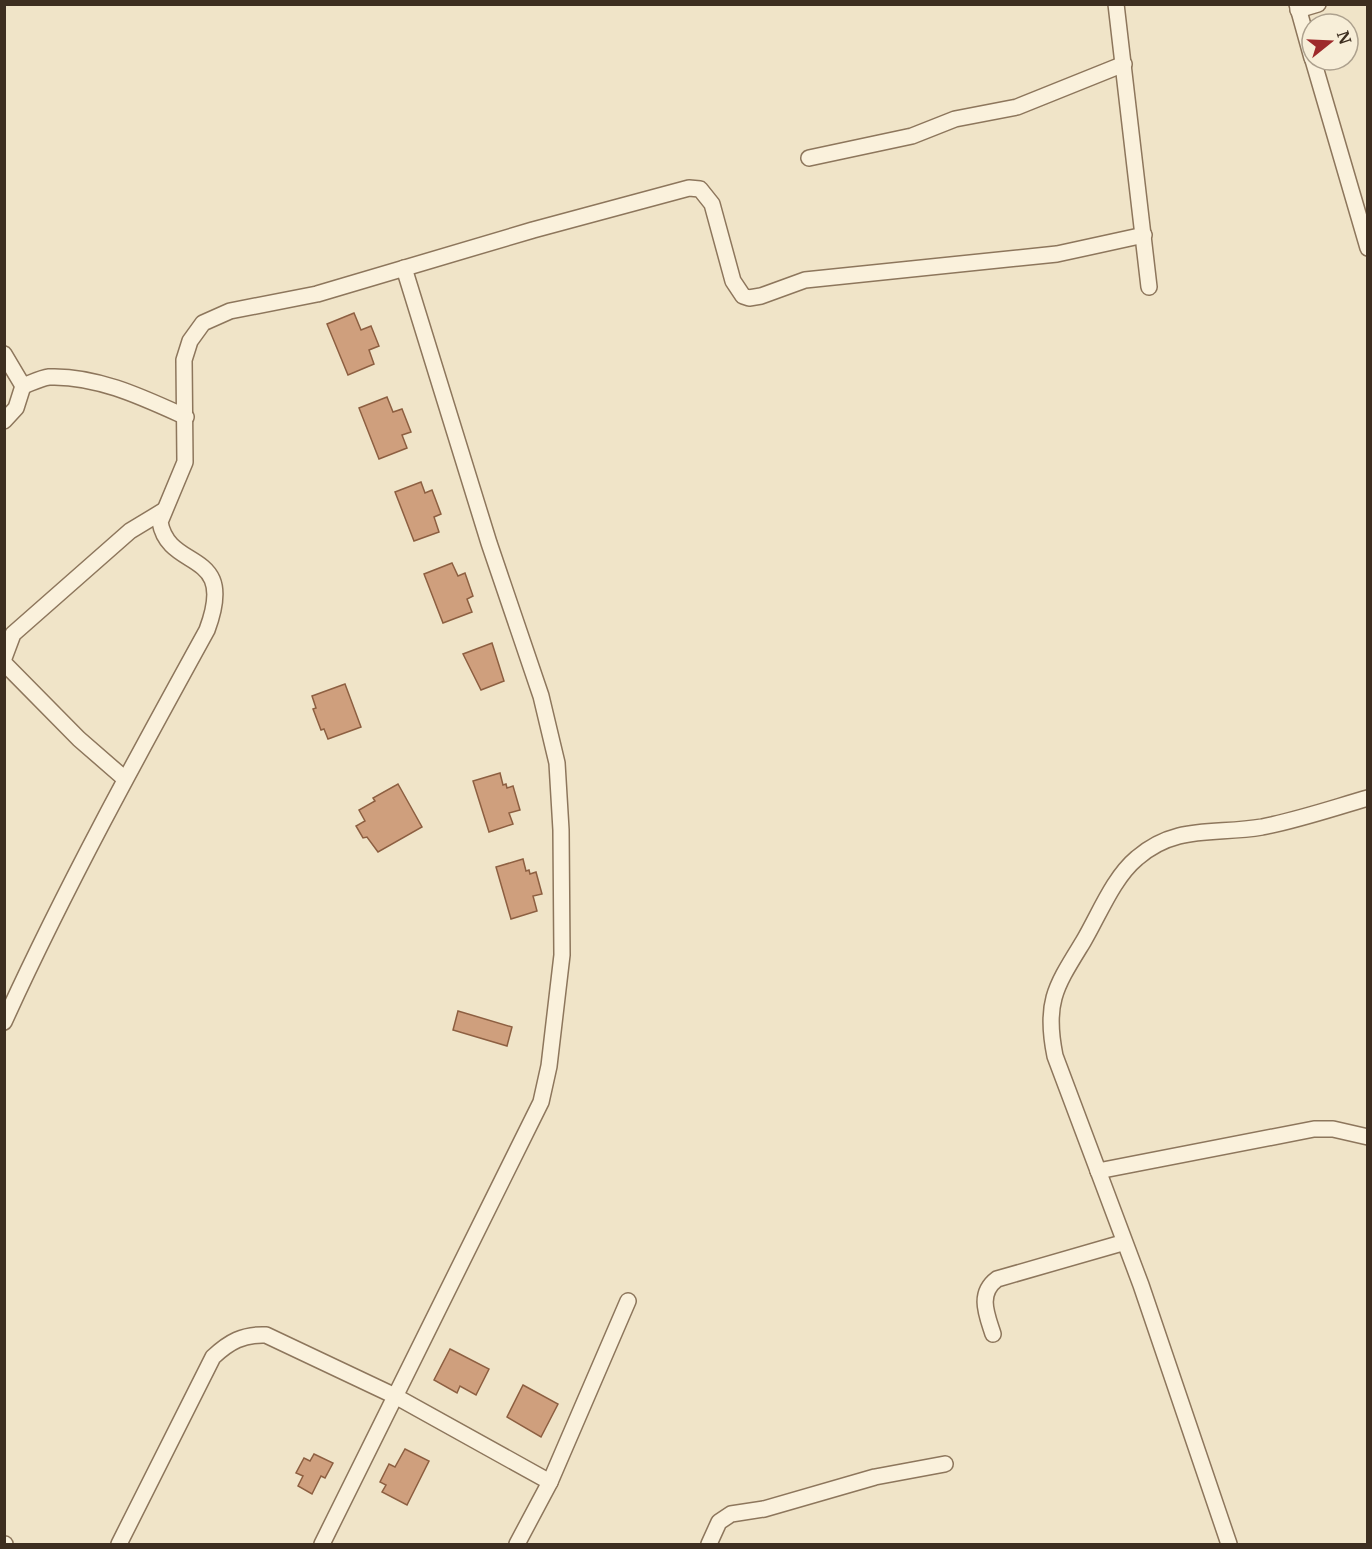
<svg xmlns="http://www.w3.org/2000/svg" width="1372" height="1549" viewBox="0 0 1372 1549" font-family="Merriweather,serif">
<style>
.building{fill:#cf9f7d;stroke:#8d5f41;stroke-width:1.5}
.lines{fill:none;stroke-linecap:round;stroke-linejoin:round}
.minor-casing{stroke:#8d765c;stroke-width:18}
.minor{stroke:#faf1dc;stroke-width:15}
</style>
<rect width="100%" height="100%" fill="#f0e4c8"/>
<g class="building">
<path d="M354,313L361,330L371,326L379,346L369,350L374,364L348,375L327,324Z"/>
<path d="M387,397L393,412L402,409L411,432L402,435L407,448L379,459L359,408Z"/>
<path d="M421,482L425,493L432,490L441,514L434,517L439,532L414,541L395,492Z"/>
<path d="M452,563L458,576L465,573L473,596L467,599L472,612L443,623L424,574Z"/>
<path d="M492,643L504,681L481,690L463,654Z"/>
<path d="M345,684L361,727L328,739L324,729L321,730L313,709L316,708L312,696Z"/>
<path d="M500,773L503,785L506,784L507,788L513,786L520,810L509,813L513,824L489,832L473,781Z"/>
<path d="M398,784L422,827L378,852L367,837L363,838L356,826L365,821L359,810L375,801L373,798Z"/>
<path d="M523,859L526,871L529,870L530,874L536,872L542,894L533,896L537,911L511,919L496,867Z"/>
<path d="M458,1011L512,1027L507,1046L453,1030Z"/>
<path d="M450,1349L489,1369L476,1395L460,1386L457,1393L434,1380Z"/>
<path d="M523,1385L558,1404L541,1437L507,1417Z"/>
<path d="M405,1449L429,1461L407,1505L382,1492L386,1485L380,1482L389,1464L395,1467Z"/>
<path d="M314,1454L333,1463L325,1478L321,1476L312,1494L298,1486L303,1476L296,1473L304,1458L310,1461Z"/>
</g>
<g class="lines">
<defs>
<g id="minor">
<path d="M1116,4L1149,287"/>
<path d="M1297,4L1312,58"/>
<path d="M1298,10L1318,4"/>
<path d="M1313,60L1368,248"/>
<path d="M809,158L912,136L955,119L1017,107L1124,64"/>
<path d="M4,354L23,386C31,383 41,378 49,377C96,375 144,398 186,417"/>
<path d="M4,421L16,408L23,386"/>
<path d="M4,658L13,634L130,531L163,511"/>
<path d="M4,663L79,739L125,779"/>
<path d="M4,1022C65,888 136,759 207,630C238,547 169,573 160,522L185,462L184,360L190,341L203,323L230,311L317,294L533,230L689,188L700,189L712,204L733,281L743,296L749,298L761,296L805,280L1057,254L1144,235"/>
<path d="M1098,1171L1314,1129H1333L1368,1137"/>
<path d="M993,1334C987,1315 977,1294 997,1279L1122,1243"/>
<path d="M4,1544H5"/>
<path d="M119,1544L213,1357C229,1342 243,1334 266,1335L395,1396L550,1482"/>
<path d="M322,1544L541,1102L549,1066L562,955L561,830L557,763L541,696L489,543L404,268"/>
<path d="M517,1544L550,1482L628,1301"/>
<path d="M709,1544L719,1522L731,1514L764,1509L875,1477L945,1464"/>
<path d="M1229,1544L1141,1285L1055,1056C1044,1002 1056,986 1083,942C1099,915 1113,878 1137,858C1176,824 1215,835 1262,827C1298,820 1333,808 1368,798"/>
</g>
</defs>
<use href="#minor" class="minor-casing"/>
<use href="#minor" class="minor"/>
</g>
<rect width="1372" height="1549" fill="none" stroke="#3d2e20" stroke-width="12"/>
<g transform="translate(1330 42) rotate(72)"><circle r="28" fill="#f7eed8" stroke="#ada18e" stroke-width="1.5"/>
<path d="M0-4.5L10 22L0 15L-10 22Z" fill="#9e2a2b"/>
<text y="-9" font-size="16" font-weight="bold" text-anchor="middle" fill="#3d2e20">N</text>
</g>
</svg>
